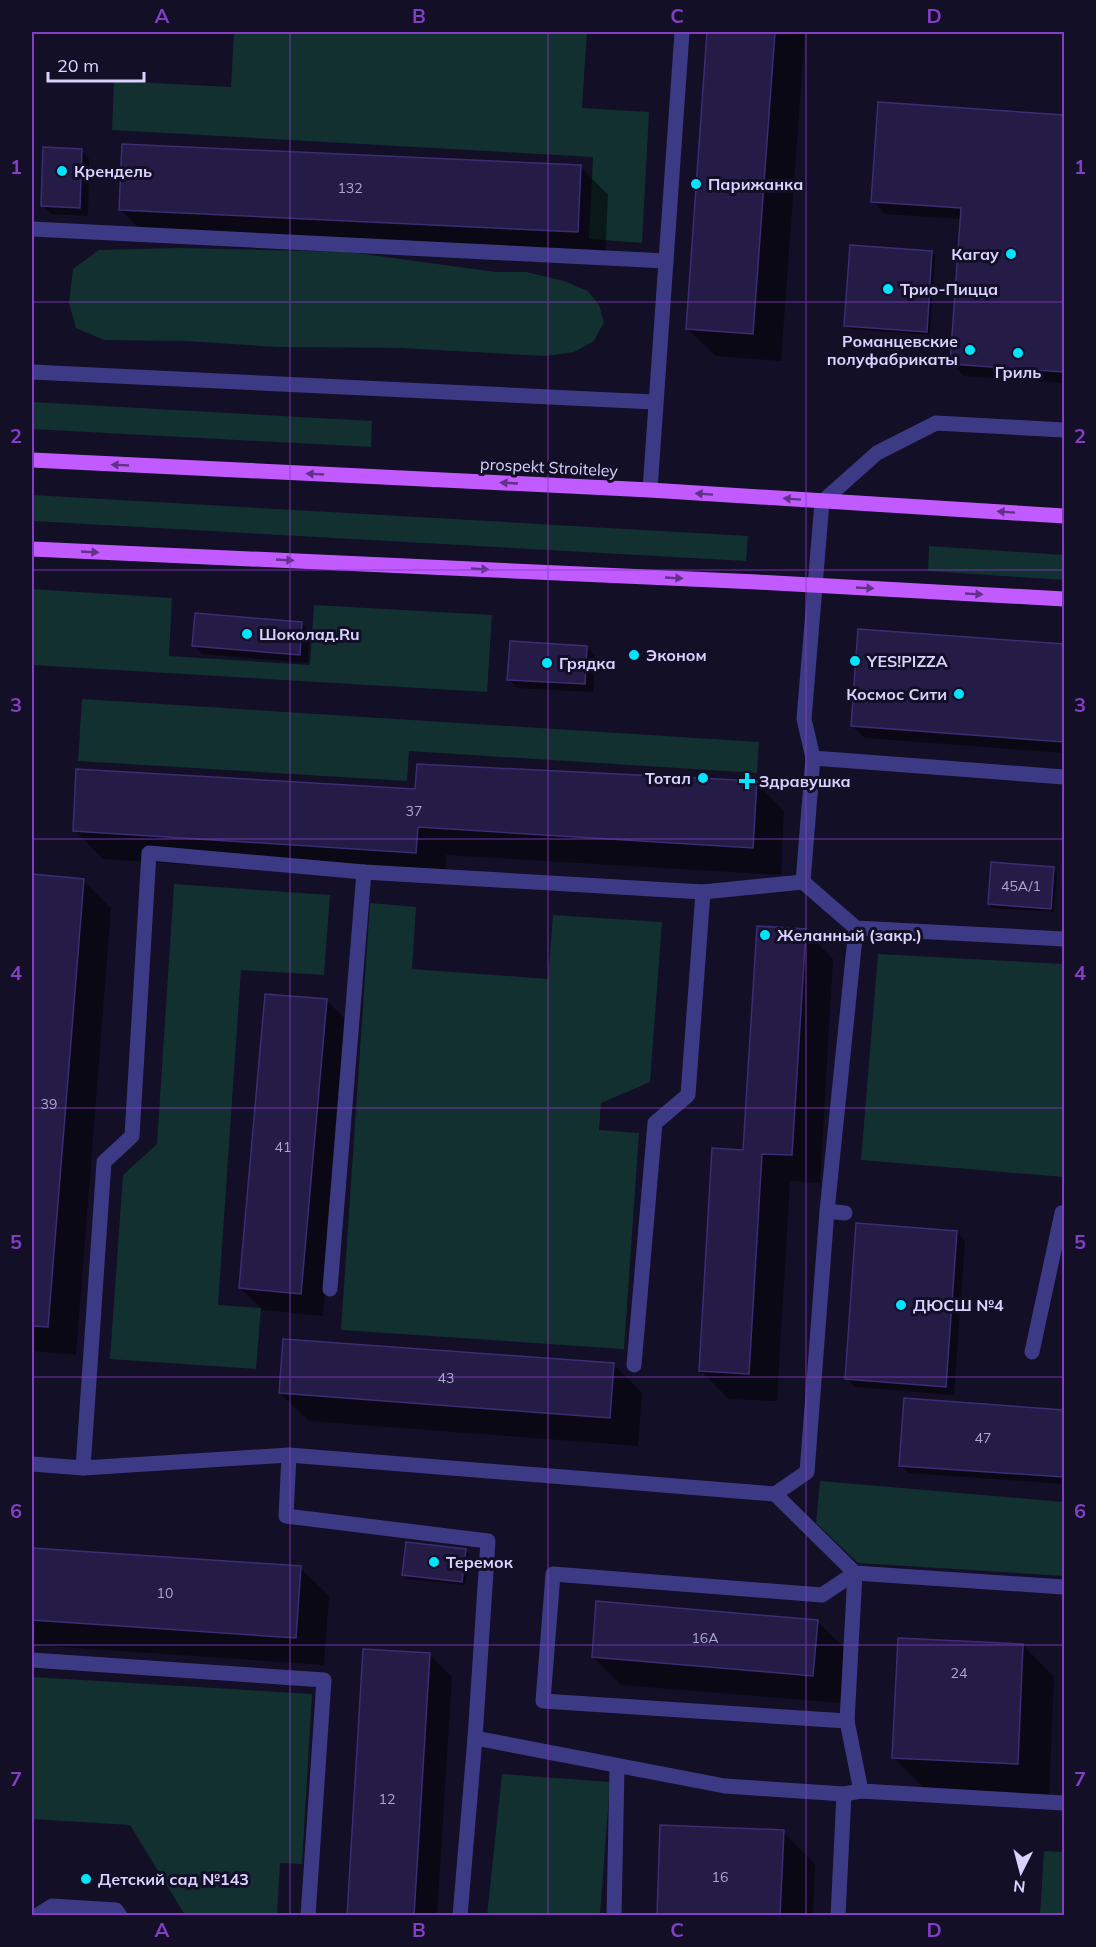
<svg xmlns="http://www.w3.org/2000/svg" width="1096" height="1947" viewBox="0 0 1096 1947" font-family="Mulish,sans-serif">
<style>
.green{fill:#12302f}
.shadow{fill:#0007}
.building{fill:#241b47;stroke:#3b2d73;stroke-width:1.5}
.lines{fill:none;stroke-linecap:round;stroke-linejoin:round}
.lane{stroke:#3d3a85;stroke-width:15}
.primary{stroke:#c25bff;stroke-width:15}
.oneway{fill:#623188}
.grid{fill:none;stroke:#843dc5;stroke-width:1.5;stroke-opacity:0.55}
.poi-dot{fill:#00e5ff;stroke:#130f26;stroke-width:2}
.labels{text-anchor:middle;stroke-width:6;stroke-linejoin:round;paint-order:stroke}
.number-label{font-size:14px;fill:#aca6d1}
.poi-label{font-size:16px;font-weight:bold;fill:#d9d4ff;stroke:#130f26;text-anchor:start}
.street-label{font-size:16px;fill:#d9d4ff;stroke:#130f26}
.neatline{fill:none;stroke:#843dc5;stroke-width:2}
.grid-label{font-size:20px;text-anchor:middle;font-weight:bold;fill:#843dc5}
</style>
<rect width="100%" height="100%" fill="#130f26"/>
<g class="green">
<path d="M234,32H587L582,108L649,112L642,243L589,239L593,157L112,130L114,81L231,87Z"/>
<path d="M178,248L349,252L496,272H526L564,281L588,291L599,305L604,322L594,341L574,352L546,356L401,348L279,347L186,341L104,340L76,328L69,303L73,269L99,250Z"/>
<path d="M32,402L372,421L371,447L32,429Z"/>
<path d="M32,495L748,536L746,561L32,521Z"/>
<path d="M929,546L1064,555V580L928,571Z"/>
<path d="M32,589L172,598L169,656L310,665L314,605L492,615L487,692L32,665Z"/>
<path d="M82,699L759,742L757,773L409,751L407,781L78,761Z"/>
<path d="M174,884L330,895L324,975L241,970L218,1305L261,1308L256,1369L110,1359L123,1175L157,1144Z"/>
<path d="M370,903L416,907L412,969L548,979L553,915L662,922L650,1082L601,1103L599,1130L639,1133L624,1349L341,1330Z"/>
<path d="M878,954L1064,964V1177L861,1160Z"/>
<path d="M820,1481L1064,1502V1576L858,1563L816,1523Z"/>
<path d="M32,1677L312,1694L302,1864L280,1863L277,1915H185L130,1825L32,1819Z"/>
<path d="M502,1774L610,1782L600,1915L487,1916Z"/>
<path d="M1044,1851L1064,1852V1915H1040Z"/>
</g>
<g class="shadow">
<path d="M709,32H805L781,361L716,356L687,328Z"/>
<path d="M879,104L1064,117V383L964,376L951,364L961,219L885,214L873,201Z"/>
<path d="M81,150L89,159L88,216L51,214L43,206Z"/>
<path d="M580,166L608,195L605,260L149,238L121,210Z"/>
<path d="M931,252L935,256L930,335L850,329L846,325Z"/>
<path d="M302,624L310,632L308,663L202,654L194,646Z"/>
<path d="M859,630L1064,645V753L865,738L852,726Z"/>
<path d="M586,647L595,656L593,692L517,688L509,679Z"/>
<path d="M756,783L784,811L781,875L446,855L444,881L103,859L75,830L417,791Z"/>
<path d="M1053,868L1057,872L1054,912L993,908L989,904Z"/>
<path d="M32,876L83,880L111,908L76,1355L32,1351Z"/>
<path d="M805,931L833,959L820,1183L790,1181L777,1401L729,1399L700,1370L745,1152Z"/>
<path d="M327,1001L349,1023L323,1316L263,1310L240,1288Z"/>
<path d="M957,1232L965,1241L954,1395L855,1387L847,1379Z"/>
<path d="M614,1365L642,1393L638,1446L309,1421L280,1393Z"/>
<path d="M905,1400L1064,1411V1484L909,1473L900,1465Z"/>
<path d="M32,1549L300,1568L329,1596L324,1665L32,1645Z"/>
<path d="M465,1550L469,1554L465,1585L408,1579L404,1575Z"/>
<path d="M817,1621L845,1649L841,1703L621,1685L593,1657Z"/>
<path d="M1023,1645L1054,1677L1049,1795L925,1789L893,1757Z"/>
<path d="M429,1654L452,1677L437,1916H348Z"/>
<path d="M783,1832L815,1864L813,1916H658Z"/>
</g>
<g class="building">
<path d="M707,32H775L753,334L686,329Z"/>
<path d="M878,102L1064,115V372L950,364L961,208L871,202Z"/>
<path d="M122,144L581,165L578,232L119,210Z"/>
<path d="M43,147L82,149L80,208L41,206Z"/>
<path d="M850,245L932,251L927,332L844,326Z"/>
<path d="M195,613L302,622L300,655L192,646Z"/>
<path d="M858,629L1064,644V742L851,726Z"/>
<path d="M510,641L587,646L585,684L507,680Z"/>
<path d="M417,764L757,781L753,848L418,827L416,853L73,831L76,769L415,789Z"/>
<path d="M991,862L1054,867L1051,909L988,904Z"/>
<path d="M32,874L84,879L48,1327L32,1326Z"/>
<path d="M757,926L806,929L792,1155L762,1154L749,1374L699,1371L712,1148L743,1150Z"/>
<path d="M265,994L327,999L301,1294L239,1288Z"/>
<path d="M856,1223L957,1231L946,1387L845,1379Z"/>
<path d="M283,1339L614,1363L610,1418L279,1393Z"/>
<path d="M904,1398L1064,1410V1477L899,1466Z"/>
<path d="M406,1542L466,1549L462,1582L402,1575Z"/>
<path d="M32,1548L301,1566L296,1638L32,1620Z"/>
<path d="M596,1601L818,1620L813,1676L592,1657Z"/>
<path d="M898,1638L1023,1644L1018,1764L892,1758Z"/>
<path d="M363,1649L430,1653L414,1916H347Z"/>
<path d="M660,1825L784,1830L780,1916H657Z"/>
</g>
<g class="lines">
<g class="lane">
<path d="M32,229L666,261"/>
<path d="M32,372L654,402"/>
<path d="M650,490L682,32"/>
<path d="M813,758L1064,777"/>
<path d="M803,882L813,758L804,719L822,502L877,453L936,423L1064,430"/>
<path d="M856,928L827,1211L807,1472L775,1494L855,1573L1064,1587"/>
<path d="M827,1211L845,1213"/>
<path d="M330,1289L364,872"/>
<path d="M1032,1352L1062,1213H1064"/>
<path d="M634,1365L655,1123L688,1095L703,892"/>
<path d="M289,1455L286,1516L488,1541L475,1738L725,1786L844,1794L861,1791"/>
<path d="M32,1464L83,1468L289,1455L775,1494"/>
<path d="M83,1468L104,1162L132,1136L149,853L364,872L703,892L803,882L856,928L1064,939"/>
<path d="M855,1573L847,1721L861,1791L1064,1803"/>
<path d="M32,1660L324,1680L308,1916"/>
<path d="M847,1721L543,1701L553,1574L822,1595L855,1573"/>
<path d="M36,1916L52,1906L116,1910L120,1916"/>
<path d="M460,1916L475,1738"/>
<path d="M614,1916L617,1768"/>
<path d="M838,1916L844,1794"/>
</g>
<g class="primary">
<path d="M32,460L650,490L1064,516"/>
<path d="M32,549L757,582L1064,599"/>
</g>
</g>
<defs><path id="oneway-solid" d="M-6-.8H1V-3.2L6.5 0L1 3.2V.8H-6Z" transform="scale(1.5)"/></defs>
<g class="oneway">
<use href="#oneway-solid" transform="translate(120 465) rotate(-177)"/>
<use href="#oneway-solid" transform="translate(315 474) rotate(-177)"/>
<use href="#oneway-solid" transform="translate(509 483) rotate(-177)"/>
<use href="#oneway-solid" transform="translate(704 494) rotate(-176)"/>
<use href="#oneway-solid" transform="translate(792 499) rotate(-176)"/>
<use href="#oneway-solid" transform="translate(1006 512) rotate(-176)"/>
<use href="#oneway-solid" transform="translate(90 552) rotate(3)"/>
<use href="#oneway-solid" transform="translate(285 560) rotate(3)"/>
<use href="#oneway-solid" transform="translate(480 569) rotate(3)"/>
<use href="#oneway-solid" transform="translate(674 578) rotate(3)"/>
<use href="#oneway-solid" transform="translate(865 588) rotate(3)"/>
<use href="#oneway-solid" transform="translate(974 594) rotate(3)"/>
</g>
<path class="grid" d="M290,32V1916M548,32V1916M806,32V1916M32,302H1064M32,570H1064M32,839H1064M32,1108H1064M32,1377H1064M32,1645H1064"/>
<g class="poi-dot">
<circle cx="62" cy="171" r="6"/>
<circle cx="696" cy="184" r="6"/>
<circle cx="1011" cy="254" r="6"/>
<circle cx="888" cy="289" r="6"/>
<circle cx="970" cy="350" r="6"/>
<circle cx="1018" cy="353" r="6"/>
<circle cx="247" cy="634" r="6"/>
<circle cx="634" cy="655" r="6"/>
<circle cx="855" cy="661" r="6"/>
<circle cx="547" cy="663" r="6"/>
<circle cx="959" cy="694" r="6"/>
<circle cx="703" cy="778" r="6"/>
<path d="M744 772h6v6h6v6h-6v6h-6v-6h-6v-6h6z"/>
<circle cx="765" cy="935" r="6"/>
<circle cx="901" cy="1305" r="6"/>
<circle cx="434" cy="1562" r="6"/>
<circle cx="86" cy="1879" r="6"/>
</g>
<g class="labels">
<g class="number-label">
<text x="350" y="193">132</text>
<text x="414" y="816">37</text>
<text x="1021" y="891">45А/1</text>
<text x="49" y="1109">39</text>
<text x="283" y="1152">41</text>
<text x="446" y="1383">43</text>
<text x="983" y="1443">47</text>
<text x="165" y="1598">10</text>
<text x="705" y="1643">16А</text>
<text x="959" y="1678">24</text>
<text x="387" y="1804">12</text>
<text x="720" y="1882">16</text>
</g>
<g class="poi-label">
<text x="74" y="177">Крендель</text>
<text x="708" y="190">Парижанка</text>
<text x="999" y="260" text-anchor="end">Кагау</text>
<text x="900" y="295">Трио-Пицца</text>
<text x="958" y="347" text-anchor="end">Романцевские<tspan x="958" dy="18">полуфабрикаты</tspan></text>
<text x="1018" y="378" text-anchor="middle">Гриль</text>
<text x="259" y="640">Шоколад.Ru</text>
<text x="646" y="661">Эконом</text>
<text x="867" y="667">YES!PIZZA</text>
<text x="559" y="669">Грядка</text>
<text x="947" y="700" text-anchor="end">Космос Сити</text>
<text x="691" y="784" text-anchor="end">Тотал</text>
<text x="759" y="787">Здравушка</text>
<text x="777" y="941">Желанный (закр.)</text>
<text x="913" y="1311">ДЮСШ №4</text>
<text x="446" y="1568">Теремок</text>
<text x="98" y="1885">Детский сад №143</text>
</g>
<g class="street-label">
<text transform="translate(549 467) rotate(3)" y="6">prospekt Stroiteley</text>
</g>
</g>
<rect width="1096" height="1947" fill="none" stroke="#130f26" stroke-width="66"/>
<g transform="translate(1021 1872) rotate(186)" stroke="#130f26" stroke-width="4.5" paint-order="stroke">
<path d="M0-4.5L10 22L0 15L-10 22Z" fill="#d9d4ff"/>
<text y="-9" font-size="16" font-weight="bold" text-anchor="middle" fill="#d9d4ff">N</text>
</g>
<path d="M48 72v9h96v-9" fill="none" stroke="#d9d4ff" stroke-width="3"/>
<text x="57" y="72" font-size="18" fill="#d9d4ff" stroke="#130f26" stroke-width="4.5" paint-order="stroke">20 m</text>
<rect x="33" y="33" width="1030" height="1881" class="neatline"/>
<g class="grid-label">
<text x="162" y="23">A</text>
<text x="419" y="23">B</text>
<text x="677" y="23">C</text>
<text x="934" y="23">D</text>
<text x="16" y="174">1</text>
<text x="1080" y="174">1</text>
<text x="16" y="443">2</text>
<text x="1080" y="443">2</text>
<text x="16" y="712">3</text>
<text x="1080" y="712">3</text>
<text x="16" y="980">4</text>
<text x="1080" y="980">4</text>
<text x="16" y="1249">5</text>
<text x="1080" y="1249">5</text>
<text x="16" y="1518">6</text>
<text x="1080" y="1518">6</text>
<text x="16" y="1786">7</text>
<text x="1080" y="1786">7</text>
<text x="162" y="1937">A</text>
<text x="419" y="1937">B</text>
<text x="677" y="1937">C</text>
<text x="934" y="1937">D</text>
</g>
</svg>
